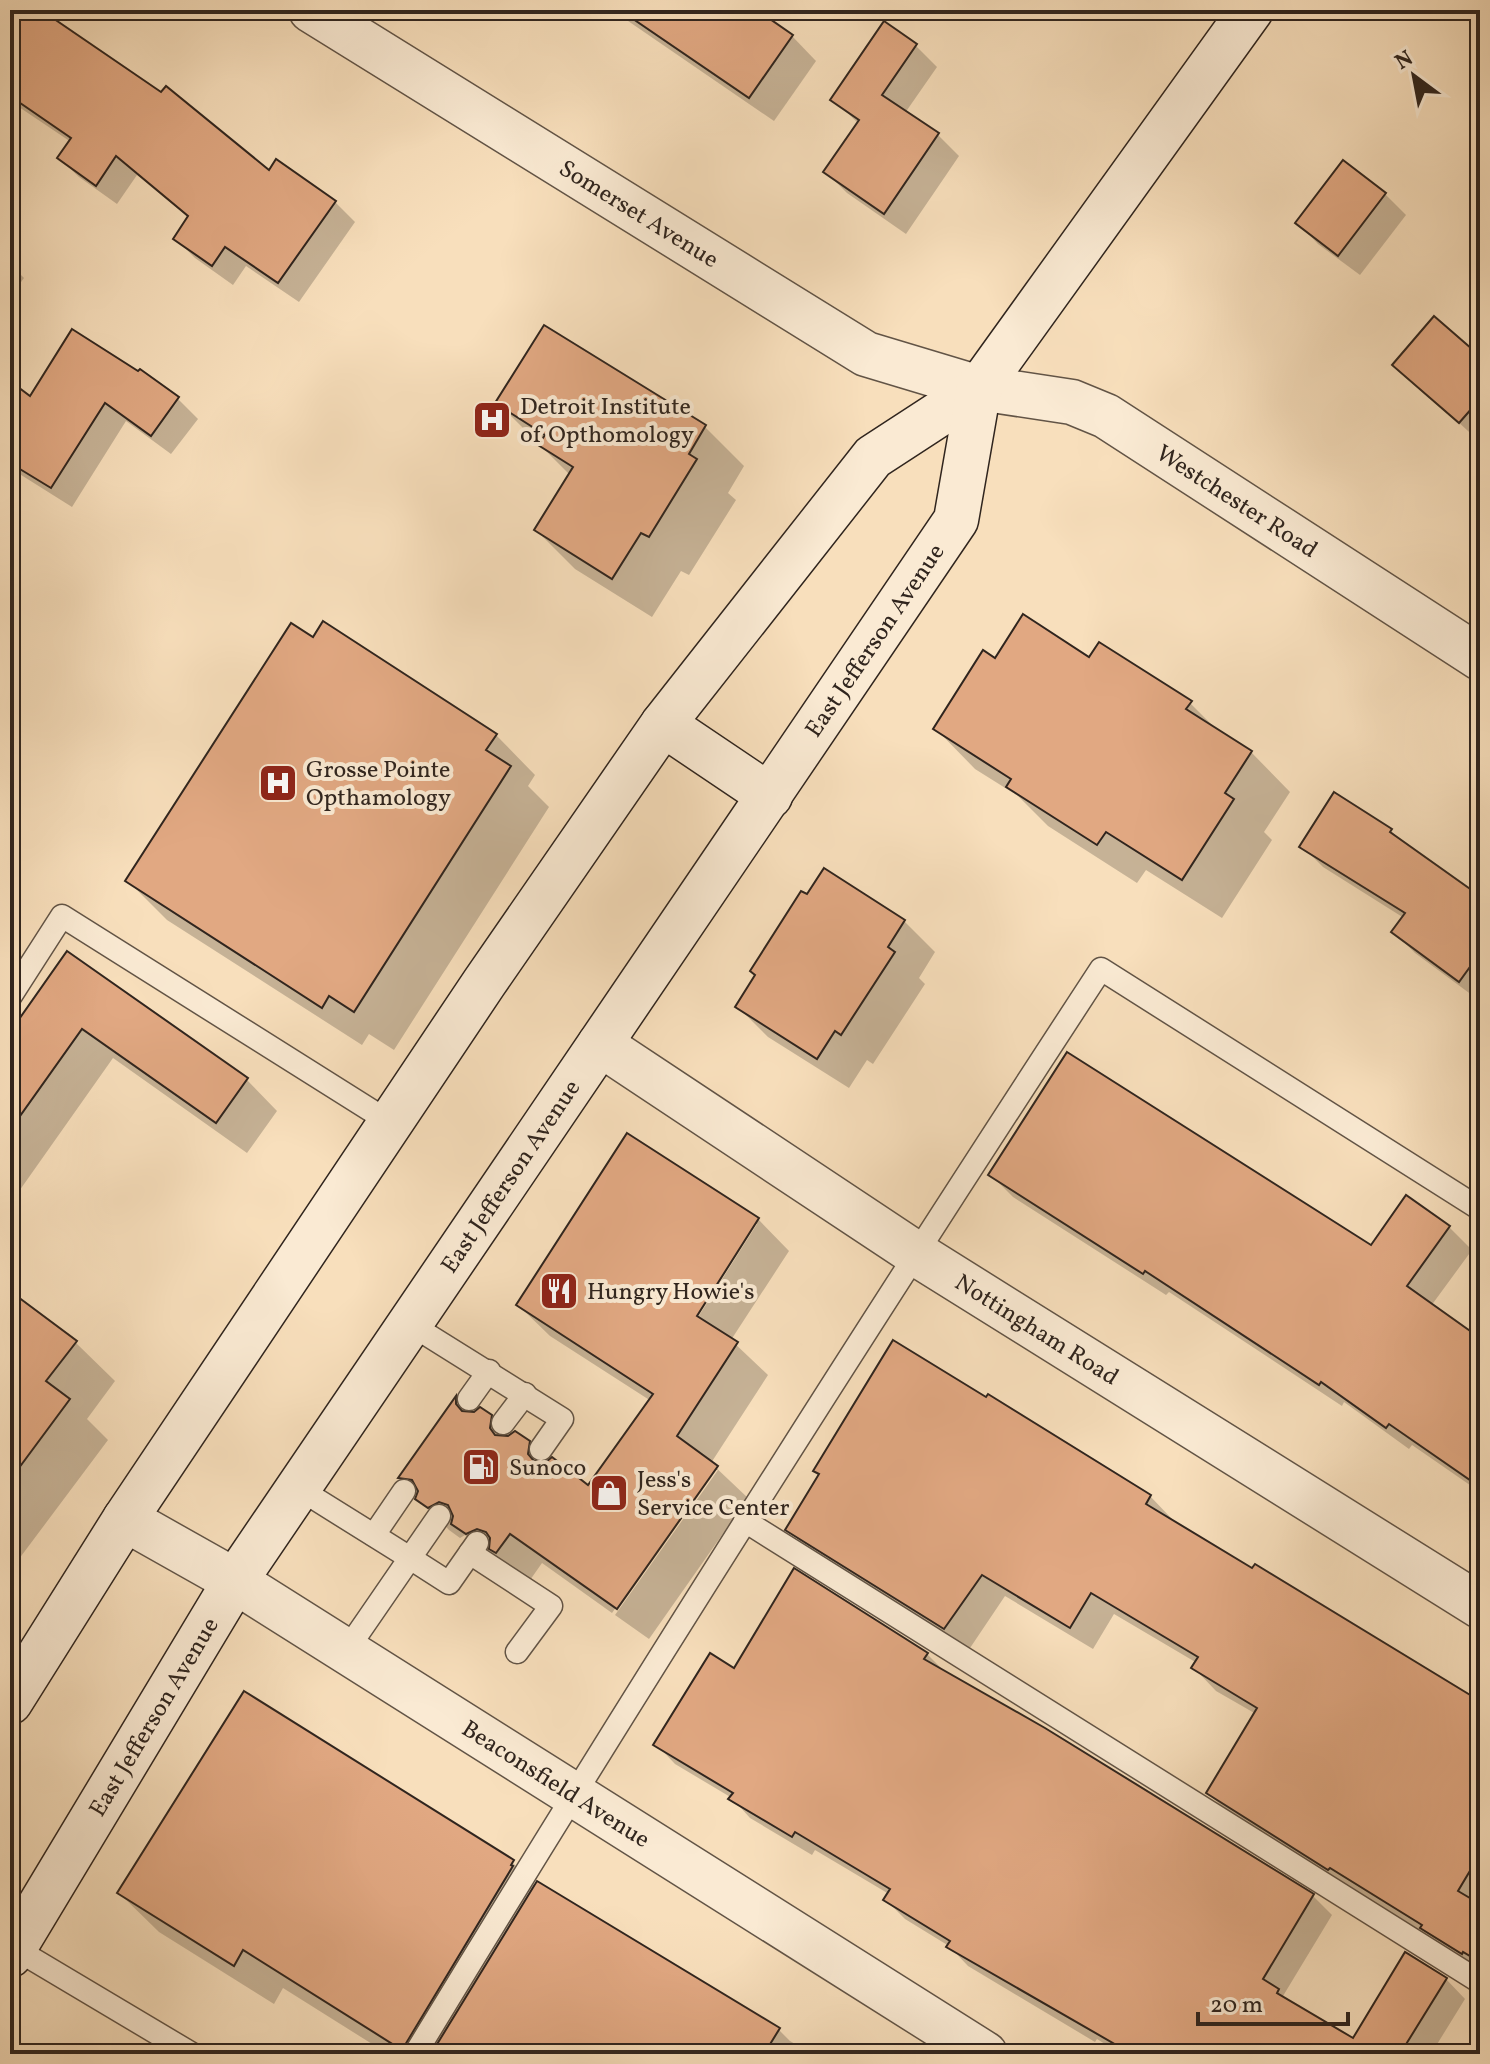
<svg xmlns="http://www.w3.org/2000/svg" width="1490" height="2064" viewBox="0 0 1490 2064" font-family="Vollkorn,serif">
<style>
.shadow{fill:#0003;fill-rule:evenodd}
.building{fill:#e1a882;stroke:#30251e;stroke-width:2}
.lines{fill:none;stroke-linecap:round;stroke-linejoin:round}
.service-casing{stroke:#625446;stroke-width:25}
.minor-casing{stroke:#625446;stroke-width:47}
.secondary-casing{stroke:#30251e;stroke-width:47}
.service{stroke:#faead3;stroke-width:22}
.minor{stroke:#faead3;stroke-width:44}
.secondary{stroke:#faead3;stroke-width:44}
.labels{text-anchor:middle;stroke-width:8;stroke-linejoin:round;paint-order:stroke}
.street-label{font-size:24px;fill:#30251e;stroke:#faead3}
.poi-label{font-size:24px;fill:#30251e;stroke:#faead3;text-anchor:start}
</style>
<rect width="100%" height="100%" fill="#f8dfbc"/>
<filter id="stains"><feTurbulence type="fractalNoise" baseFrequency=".0025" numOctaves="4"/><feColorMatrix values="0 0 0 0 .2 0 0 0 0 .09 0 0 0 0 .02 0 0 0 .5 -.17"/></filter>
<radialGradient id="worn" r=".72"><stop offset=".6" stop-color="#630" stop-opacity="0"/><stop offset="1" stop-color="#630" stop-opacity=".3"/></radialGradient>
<g class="shadow">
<path d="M10,10H37L269,173L335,202L355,222L299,302L246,266L233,285L195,258L175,238L189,218L137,175L117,204L79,177L59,158L71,142L10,101Z"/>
<path d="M612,10H753L792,36L816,61L774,121Z"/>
<path d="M885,24L916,46L937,67L905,113L938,135L959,156L906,234L847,193L826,172L859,124L833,99Z"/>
<path d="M1343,163L1385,194L1406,215L1360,275L1318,244L1298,223Z"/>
<path d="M10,264L24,278L10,297Z"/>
<path d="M1480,359V442L1395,364Z"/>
<path d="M141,371L178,399L198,419L171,454L126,421L72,507L10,468V383L30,399Z"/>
<path d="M498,403L705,427L744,466L728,493L736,500L689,575L681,571L652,617L575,569L536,530L570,475Z"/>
<path d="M1090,659L1190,703L1221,734L1251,752L1290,792L1264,832L1272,840L1222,918L1146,870L1137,883L1048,826L1018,796L975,769L936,729L995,661Z"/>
<path d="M496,735L535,775L528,786L549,807L394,1050L369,1034L362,1045L167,920L128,881Z"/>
<path d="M1391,831L1404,844L1480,898V1001L1415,953L1394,932L1404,918L1323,867L1302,846Z"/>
<path d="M904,921L935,952L919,978L925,984L873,1064L867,1060L849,1088L768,1037L737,1006L757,976Z"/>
<path d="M67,954L247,1080L277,1111L247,1153L113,1058L10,1204V1035Z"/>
<path d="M990,1174L1371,1248L1407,1198L1449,1227L1472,1250L1431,1306L1480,1341V1492L1412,1445L1409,1449L1344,1402L1342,1406L1169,1292L1166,1295L1013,1197Z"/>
<path d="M758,1219L789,1251L731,1340L768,1375L711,1463L748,1498L649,1639L615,1615L718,1470H713L612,1613L542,1563L528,1583L505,1562L499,1564L465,1535L460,1538L449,1530L401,1478L456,1399L471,1414L490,1416L510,1437L528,1443L548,1463L589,1488L651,1401L550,1336L518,1305ZM752,1224H757L693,1325L689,1323Z"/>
<path d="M10,1294L75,1342L115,1381L87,1419L108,1440L10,1571Z"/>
<path d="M1150,1496L1172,1519L1171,1521L1480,1705V1972L1445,1950L1434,1939L1231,1816L1208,1793L1256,1714L1216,1691L1194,1668L1197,1663L1114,1614L1093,1649L1005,1596L968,1651L810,1552L788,1529Z"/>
<path d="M927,1654L947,1674L1313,1896L1332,1915L1283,1996L1292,2004L1354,2041L1446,1979L1465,1999L1431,2054H1121L1097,2039L1095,2042L968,1966L949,1946L905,1919L886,1900L889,1894L815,1850L812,1855L750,1818L732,1798L675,1764L656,1744L735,1670Z"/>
<path d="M512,1862L536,1886L538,1884L779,2030L790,2041L812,2054H388L283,1988L274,2004L159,1932L119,1893Z"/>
</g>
<g class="building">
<path d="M10,10H41L161,92L166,86L269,170L276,159L336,201L278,283L225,247L212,266L173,239L188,216L116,156L96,186L57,158L71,138L10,96Z"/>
<path d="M620,10H757L793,35L749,98Z"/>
<path d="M884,21L917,44L882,95L939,133L884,214L823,172L859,120L830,100Z"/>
<path d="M1343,160L1386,193L1338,256L1295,223Z"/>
<path d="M1434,316L1480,356V399L1459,423L1392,365Z"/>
<path d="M544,325L706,425L689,454L697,459L649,537L641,533L612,579L534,530L573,467L538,445L545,435L495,403Z"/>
<path d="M72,329L138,371L140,369L179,397L151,436L105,403L51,488L10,463V381L30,396Z"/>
<path d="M1023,614L1089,657L1099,642L1192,701L1186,709L1252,751L1225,793L1234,799L1182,880L1106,832L1097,845L1006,787L1011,779L933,729L983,650L995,658Z"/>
<path d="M323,621L497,734L486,750L511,766L354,1012L329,996L322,1008L125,881L291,623L313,637Z"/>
<path d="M1334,792L1392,829L1390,832L1480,896V953L1459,982L1391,932L1405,913L1299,847Z"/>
<path d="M824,868L905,920L888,947L895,952L841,1035L835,1031L817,1059L735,1007L755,975L750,971L801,891L807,894Z"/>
<path d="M67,951L248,1078L216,1123L82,1029L10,1130V1032Z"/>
<path d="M1067,1052L1371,1245L1406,1195L1450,1226L1407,1286L1480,1338V1487L1389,1424L1386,1428L1321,1382L1319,1385L1145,1271L1143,1274L988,1175Z"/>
<path d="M627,1133L759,1218L697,1316L738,1342L677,1436L718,1466L617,1609L510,1534L496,1553L489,1549L490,1538L486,1532L477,1529L466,1534L451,1524L453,1516L448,1505L439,1502L428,1508L415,1499L418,1491L412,1480L398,1478L456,1396V1404L462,1411L474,1412L480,1407L492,1415L490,1428L495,1435L508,1436L515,1431L530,1441L528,1454L534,1461L546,1462L552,1457L588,1485L653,1394L516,1305Z"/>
<path d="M10,1291L77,1341L46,1381L70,1399L10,1480Z"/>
<path d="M893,1340L986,1397L988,1394L1151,1495L1146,1504L1252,1568L1255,1564L1480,1701V1854L1458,1891L1480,1904V1962L1463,1952L1462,1954L1420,1928L1422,1925L1330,1868L1328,1870L1206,1793L1257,1708L1191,1668L1198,1657L1091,1593L1070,1628L982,1575L944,1629L785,1530L819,1474L813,1471Z"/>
<path d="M794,1568L928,1653L924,1659L1045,1728L1314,1894L1263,1979L1279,1989L1277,1993L1353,2038L1405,1952L1447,1978L1400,2054H1132L946,1947L950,1941L883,1900L890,1889L795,1832L792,1837L728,1799L733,1793L653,1745L710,1653L734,1668Z"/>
<path d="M244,1691L514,1860L511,1865L513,1866L402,2050L243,1950L234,1966L117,1893Z"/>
<path d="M537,1881L780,2028L764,2054H431Z"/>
</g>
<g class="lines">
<defs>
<g id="service">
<path d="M10,997L62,916L391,1123"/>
<path d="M410,1324L562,1419L541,1449"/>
<path d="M469,1399L489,1371"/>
<path d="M503,1423L525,1394"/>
<path d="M298,1488L410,1558L346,1651"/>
<path d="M439,1516L410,1558L449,1583L477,1543"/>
<path d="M745,1521L1480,1982"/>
<path d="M374,1535L404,1491"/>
<path d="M470,1553L551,1606L517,1652"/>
<path d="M14,1948L192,2054"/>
<path d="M415,2054C637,1688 867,1327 1101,969L1480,1209"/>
</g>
<g id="minor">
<path id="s1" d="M311,10L866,354L979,388L1072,402L1106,416L1480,658"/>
<path id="s2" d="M600,1044L915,1253L1480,1606"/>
<path id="s3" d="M125,1519L235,1581L985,2054"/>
</g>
<g id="secondary">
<path d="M663,724L770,796"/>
<path d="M10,1702L125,1519L484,983L663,724L873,457L979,388L1251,10"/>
<path id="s4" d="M10,1955L235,1581L956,520L979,388"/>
</g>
</defs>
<use href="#service" class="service-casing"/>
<use href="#minor" class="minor-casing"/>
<use href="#secondary" class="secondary-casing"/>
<use href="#service" class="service"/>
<use href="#minor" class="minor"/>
<use href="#secondary" class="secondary"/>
</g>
<defs>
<symbol id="hospital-square" viewBox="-11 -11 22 22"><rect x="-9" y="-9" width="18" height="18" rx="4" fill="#8f2418" stroke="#faead3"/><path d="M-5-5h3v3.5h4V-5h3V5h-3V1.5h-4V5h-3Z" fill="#fff"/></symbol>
<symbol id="restaurant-square" viewBox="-11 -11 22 22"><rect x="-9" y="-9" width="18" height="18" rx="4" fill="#8f2418" stroke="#faead3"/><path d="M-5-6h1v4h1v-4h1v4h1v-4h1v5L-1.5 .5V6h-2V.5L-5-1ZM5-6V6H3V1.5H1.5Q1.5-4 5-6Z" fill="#fff"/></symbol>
<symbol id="fuel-square" viewBox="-11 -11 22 22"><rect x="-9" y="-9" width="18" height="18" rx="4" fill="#8f2418" stroke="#faead3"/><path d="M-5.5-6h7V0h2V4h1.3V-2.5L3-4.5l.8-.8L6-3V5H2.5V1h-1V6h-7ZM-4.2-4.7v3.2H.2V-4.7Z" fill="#fff"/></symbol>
<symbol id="shop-square" viewBox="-11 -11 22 22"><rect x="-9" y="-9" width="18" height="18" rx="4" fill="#8f2418" stroke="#faead3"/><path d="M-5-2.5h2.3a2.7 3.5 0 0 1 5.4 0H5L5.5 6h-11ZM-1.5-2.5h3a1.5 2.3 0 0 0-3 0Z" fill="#fff"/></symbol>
</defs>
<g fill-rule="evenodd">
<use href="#hospital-square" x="470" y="398" width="44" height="44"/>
<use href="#hospital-square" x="256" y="761" width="44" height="44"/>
<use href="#restaurant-square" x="537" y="1269" width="44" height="44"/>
<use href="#fuel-square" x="459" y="1445" width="44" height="44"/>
<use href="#shop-square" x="587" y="1471" width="44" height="44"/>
</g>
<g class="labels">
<g class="street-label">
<text dy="8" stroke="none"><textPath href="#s1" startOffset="386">Somerset Avenue</textPath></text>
<text dy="8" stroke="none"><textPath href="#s1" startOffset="1058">Westchester Road</textPath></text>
<text dy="8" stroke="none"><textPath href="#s4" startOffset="1574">East Jefferson Avenue</textPath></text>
<text dy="8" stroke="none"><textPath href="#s4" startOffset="926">East Jefferson Avenue</textPath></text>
<text dy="8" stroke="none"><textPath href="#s2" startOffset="522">Nottingham Road</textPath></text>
<text dy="8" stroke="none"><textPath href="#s4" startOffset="278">East Jefferson Avenue</textPath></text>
<text dy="8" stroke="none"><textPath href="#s3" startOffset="506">Beaconsfield Avenue</textPath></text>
</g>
<g class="poi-label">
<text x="520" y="414">Detroit Institute<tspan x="520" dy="28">of Opthomology</tspan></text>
<text x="306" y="777">Grosse Pointe<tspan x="306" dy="28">Opthamology</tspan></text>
<text x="587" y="1299">Hungry Howie's</text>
<text x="509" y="1475">Sunoco</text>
<text x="637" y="1487">Jess's<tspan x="637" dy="28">Service Center</tspan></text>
</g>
</g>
<rect width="1490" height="2064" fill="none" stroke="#f8dfbc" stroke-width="40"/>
<rect x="12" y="12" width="1466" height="2040" fill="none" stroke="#30251e" stroke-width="4"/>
<rect x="20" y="20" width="1450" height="2024" fill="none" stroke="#30251e" stroke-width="2"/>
<g transform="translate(1414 76) rotate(328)" stroke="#faead3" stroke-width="6" paint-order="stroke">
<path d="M0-6L14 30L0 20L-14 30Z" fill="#30251e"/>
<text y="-12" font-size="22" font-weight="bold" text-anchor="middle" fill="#30251e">N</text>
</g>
<path d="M1198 2012v12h150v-12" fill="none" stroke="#30251e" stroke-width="4"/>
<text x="1210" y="2012" font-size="24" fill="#30251e" stroke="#faead3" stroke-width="6" paint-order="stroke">20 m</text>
<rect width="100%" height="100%" filter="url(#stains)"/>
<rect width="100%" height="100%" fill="url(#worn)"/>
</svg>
